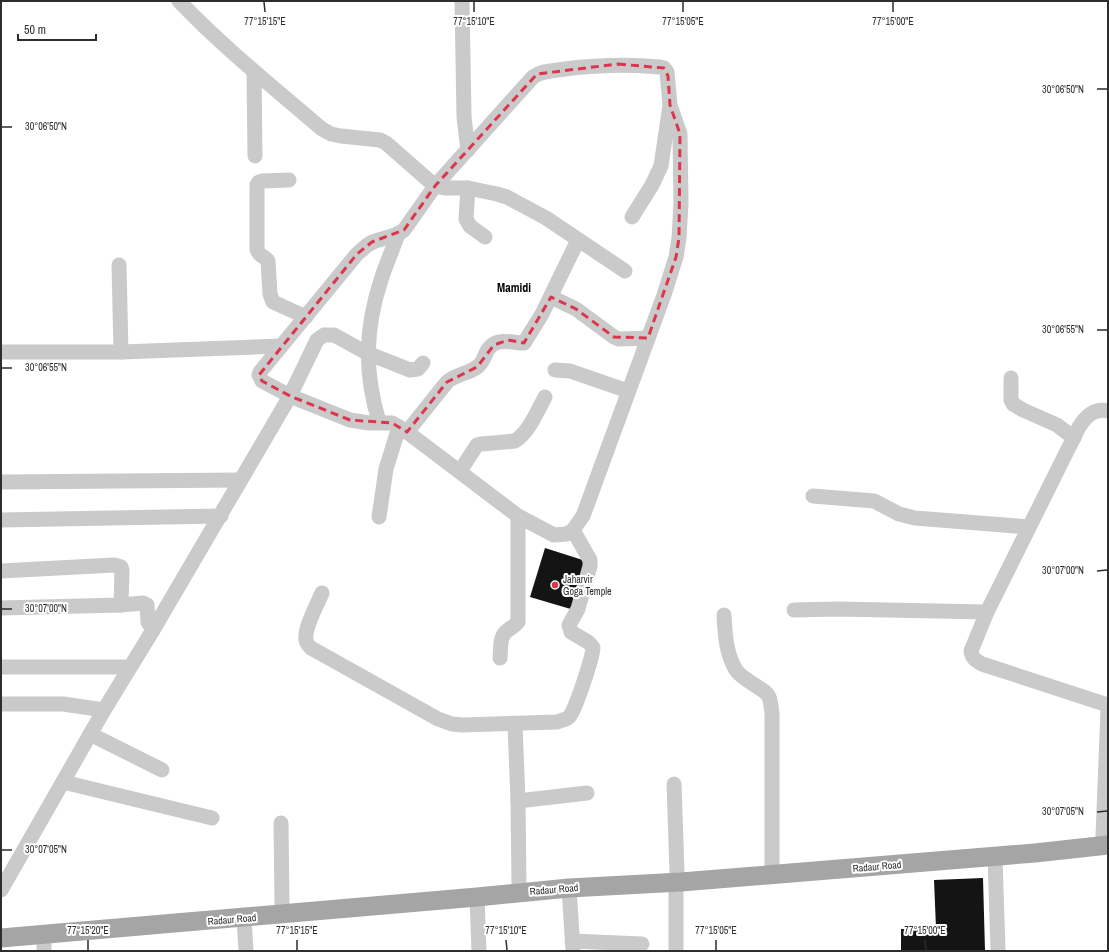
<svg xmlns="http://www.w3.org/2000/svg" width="1109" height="952" viewBox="0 0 1109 952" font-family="'Archivo Narrow',sans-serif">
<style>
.building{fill:#141414}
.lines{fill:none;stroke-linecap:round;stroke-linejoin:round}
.minor{stroke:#cacaca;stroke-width:15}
.major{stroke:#a5a5a5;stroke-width:19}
.marked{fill:none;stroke:#dd354d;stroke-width:3;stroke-dasharray:8 5;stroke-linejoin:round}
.ticks{fill:none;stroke:#2d2d2d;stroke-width:1.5}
.poi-dot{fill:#dd354d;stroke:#fff;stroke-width:1.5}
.labels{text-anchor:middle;stroke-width:4;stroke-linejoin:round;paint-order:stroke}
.poi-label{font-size:10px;fill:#2d2d2d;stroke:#fff;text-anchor:start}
.street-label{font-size:10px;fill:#2d2d2d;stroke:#fff}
.quarter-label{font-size:12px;font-weight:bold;fill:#000;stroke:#fff}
.ticks-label{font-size:10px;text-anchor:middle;fill:#2d2d2d;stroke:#fff;stroke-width:4;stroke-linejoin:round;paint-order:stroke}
</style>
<rect width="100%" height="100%" fill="#fff"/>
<g class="building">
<path d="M545,548L589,562L574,610L530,597Z"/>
<path d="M983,878L985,951H901V929L936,928L934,880Z"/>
</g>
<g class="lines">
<g class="minor">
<path d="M179,1C223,47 273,87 322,129L331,134L341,136L380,140L386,143L435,186L446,188H468L497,194L507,197L546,218L625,271"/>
<path d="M462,1L464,117L468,150"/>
<path d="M254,72L255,156"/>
<path d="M289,180L262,181L259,182L257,185V249C258,256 265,256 268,261L270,294L273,302L306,317"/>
<path d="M468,188L466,219L470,226L485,237"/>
<path d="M632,217L652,185L661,166L670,105L667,72L664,68L660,67C628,64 597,65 565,69C554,71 542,70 533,77L435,186L404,230C395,237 383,238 373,242C366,245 362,250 357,254L260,372L259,375L262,381L290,396L350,420L369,423H392L407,432L518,516L554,535L567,534L573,530L583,516L664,295L676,257L679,238L681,203L680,134L670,105"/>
<path d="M119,265L121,352"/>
<path d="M551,297L576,309L614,337L619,339L648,338"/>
<path d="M1,352H121L281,346"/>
<path d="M555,370L570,371L628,391"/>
<path d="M1011,378V400L1013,404L1023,410L1057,425L1074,438"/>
<path d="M1108,411C1094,408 1086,416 1079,427L987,612L971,651C972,658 975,660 982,664L1108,705"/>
<path d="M379,422C364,372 365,329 381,280C386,264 393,249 398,234"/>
<path d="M407,432L447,382C456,374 468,374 477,367C483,363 484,357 487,351C496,336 511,343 524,343L542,314L578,240"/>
<path d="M460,471L477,445L481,444L515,441C529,432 537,412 545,397"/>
<path d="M1,482L240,480"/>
<path d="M813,496L874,501L899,514L915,518L1029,527"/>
<path d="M379,517L386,469L399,427"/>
<path d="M1,520L221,516"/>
<path d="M1,571L114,565L121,567L122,570L121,605"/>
<path d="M322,593C317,605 304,628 306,640C306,643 309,646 311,648L438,719L452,724L462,725L557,722C561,720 566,720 569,717C576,709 592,659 593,648L591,645L588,642L571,632L569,625L578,609L590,566V560L573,530"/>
<path d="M1,608L121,605L143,603L147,605L148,622L153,630"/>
<path d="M794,610L837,609L987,612"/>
<path d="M724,615C725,634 726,654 736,670C743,681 765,688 769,697C771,702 771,708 772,713V864"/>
<path d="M500,658C501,648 499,636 508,630C512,627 515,626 518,622V516"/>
<path d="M1,667H130"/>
<path d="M1,704H63L104,710"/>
<path d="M515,724L518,801L519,884"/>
<path d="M90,734L162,770"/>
<path d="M63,782L212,818"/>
<path d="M674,784L677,872"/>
<path d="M518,801L587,793"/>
<path d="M281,823L282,904"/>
<path d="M1103,836L1108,709"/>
<path d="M995,856L998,951"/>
<path d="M676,882V951"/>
<path d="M569,888L573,950"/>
<path d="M1,890L104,710L153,630L290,396L317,340L324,335H334L367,353L410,370L418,369L423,363"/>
<path d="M477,897L479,951"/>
<path d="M244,918L246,951"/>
<path d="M44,935V951"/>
<path d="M572,941L642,944"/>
</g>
<path class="major" d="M1,938L477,897L569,888L681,882L1035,853L1108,845"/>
</g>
<path class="marked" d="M618,64L664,68L668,76L670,105L680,134L679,238L676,257L648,338L614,337L576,309L551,297L524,343L508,340L494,345L477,367L447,382L407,432L392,423L350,420L290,396L262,381L259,375L357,254L372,242L404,230L435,186L537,74Z"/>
<path class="ticks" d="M264,2L265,12M474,2V12M683,2V12M893,2V12M1097,89H1107M2,127H12M1097,330H1107M2,368H12M1097,571L1107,570M2,609H12M1097,812L1107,811M2,850H12M88,940V950M297,940V950M506,940L507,950M716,940V950M925,940L926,950"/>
<circle class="poi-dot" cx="555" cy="585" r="4"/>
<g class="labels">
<g class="poi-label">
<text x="563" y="583">Jaharvir<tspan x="563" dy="12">Goga Temple</tspan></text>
</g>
<g class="street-label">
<text transform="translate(877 866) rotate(-5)" y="4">Radaur Road</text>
<text transform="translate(554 889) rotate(-5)" y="4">Radaur Road</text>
<text transform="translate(232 919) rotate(-5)" y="4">Radaur Road</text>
</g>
<g class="quarter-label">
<text x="514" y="292">Mamidi</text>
</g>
</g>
<g class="ticks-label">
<text x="265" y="25">77°15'15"E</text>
<text x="474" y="25">77°15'10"E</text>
<text x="683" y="25">77°15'05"E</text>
<text x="893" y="25">77°15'00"E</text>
<text x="1063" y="93">30°06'50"N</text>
<text x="46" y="130">30°06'50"N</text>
<text x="1063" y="333">30°06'55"N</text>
<text x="46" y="371">30°06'55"N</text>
<text x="1063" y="574">30°07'00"N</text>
<text x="46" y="612">30°07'00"N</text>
<text x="1063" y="815">30°07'05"N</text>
<text x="46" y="853">30°07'05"N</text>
<text x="88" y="934">77°15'20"E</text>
<text x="297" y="934">77°15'15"E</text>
<text x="506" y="934">77°15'10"E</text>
<text x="716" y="934">77°15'05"E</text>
<text x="925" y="934">77°15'00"E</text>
</g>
<rect width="1109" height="952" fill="none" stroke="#2d2d2d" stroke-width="4"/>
<path d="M18 34v6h78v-6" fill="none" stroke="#2d2d2d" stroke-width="2"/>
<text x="24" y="34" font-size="12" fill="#2d2d2d" stroke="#ffffff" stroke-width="3" paint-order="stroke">50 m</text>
</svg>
